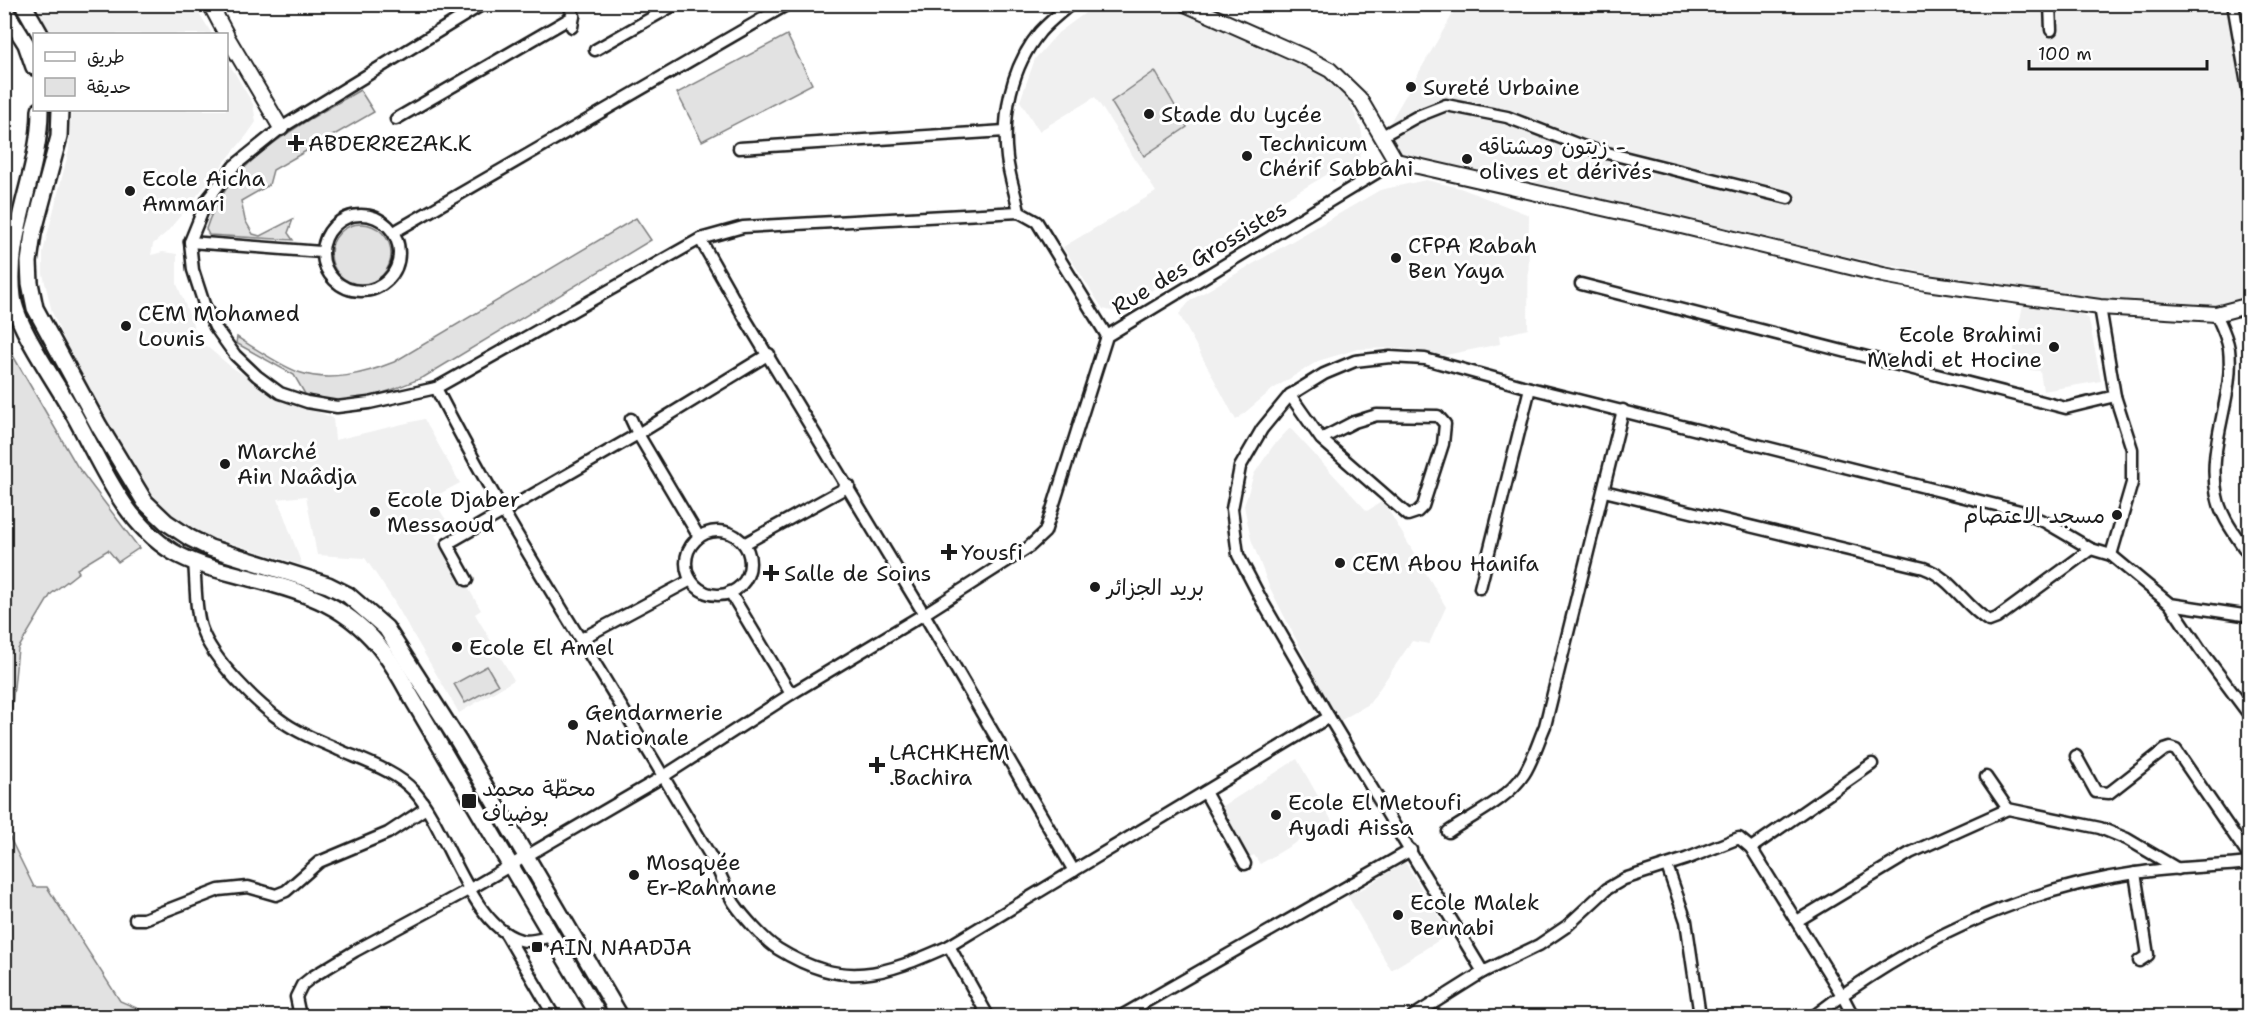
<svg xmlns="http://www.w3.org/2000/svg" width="2254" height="1021" viewBox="0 0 2254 1021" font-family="'Shantell Sans','Playpen Sans Arabic',sans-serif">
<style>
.built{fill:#f0f0f0}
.green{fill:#e2e2e2;stroke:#7f7f7f;stroke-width:1.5}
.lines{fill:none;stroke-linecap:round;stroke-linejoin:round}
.minor-casing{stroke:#1c1c1c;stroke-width:15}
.tertiary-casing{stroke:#1c1c1c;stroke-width:18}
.secondary-casing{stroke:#1c1c1c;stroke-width:20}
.minor{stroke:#fff;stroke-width:10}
.tertiary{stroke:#fff;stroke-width:14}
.secondary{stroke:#fff;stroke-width:15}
.poi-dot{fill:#1c1c1c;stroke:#fff;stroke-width:2}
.labels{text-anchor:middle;stroke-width:6;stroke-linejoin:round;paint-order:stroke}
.poi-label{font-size:22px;fill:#1c1c1c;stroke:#fff;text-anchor:start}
.street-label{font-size:22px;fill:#1c1c1c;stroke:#fff}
</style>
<rect width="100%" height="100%" fill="#fff"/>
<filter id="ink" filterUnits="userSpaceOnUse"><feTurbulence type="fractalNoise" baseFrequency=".0167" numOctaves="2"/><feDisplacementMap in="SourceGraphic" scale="12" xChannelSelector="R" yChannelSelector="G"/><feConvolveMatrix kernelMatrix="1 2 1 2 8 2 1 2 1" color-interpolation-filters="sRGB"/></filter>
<g filter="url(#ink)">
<g class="built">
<path d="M37,5H194L212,34H50Z"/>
<path d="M1096,5H1167L1301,61L1323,74L1346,95L1361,128L1364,146L1356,166L1333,182L1328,174L1230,232V241L1122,309L1111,311L1103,309L1063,247L1156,192L1095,97L1039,131L1020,101L1035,59L1058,33Z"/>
<path d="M1458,5H2249V299L2216,314L2064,302L1396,161L1382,136Z"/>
<path d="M227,60L253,104L256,122L247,135L167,232L153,244L151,255L163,252L177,254V284L199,340L230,366L273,394L333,418L335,440L424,419L460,483L432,498L450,526L435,536L455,565L481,610L475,614L514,680L459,713L392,598L365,558L317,555L306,496L278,499L302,565L185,529L162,511L142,487L97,416L52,312L43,274V252L69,150L71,110H226Z"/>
<path d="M1426,180L1460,188L1529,215L1528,329L1499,336L1500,344L1441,356L1400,348L1358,349L1318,361L1273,389L1236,420L1179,314L1191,300L1380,190Z"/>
<path d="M2023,305L2081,314L2089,320L2101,381L2043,391L2040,371L2010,368Z"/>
<path d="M1290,428L1367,511L1383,501L1446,607L1429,644L1412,641L1369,704L1338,722L1269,586L1251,539L1244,506L1254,474L1273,446Z"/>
<path d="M1297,759L1332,821L1260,864L1254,855L1248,858L1220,808Z"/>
<path d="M1405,862L1449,934L1391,970L1347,895L1364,888Z"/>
</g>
<g class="green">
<path d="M787,35L812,84L702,141L677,93Z"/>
<path d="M1155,71L1187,127L1144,156L1111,102Z"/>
<path d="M360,90L374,112L273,170L269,185L241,201L245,220L253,234L260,236L293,219L288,233L293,240L209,235L206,229C227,160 302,124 360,90Z"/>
<path d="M636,218L651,240L424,377C396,388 363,404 332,400C323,399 314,396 305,394L294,375L236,343L237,337C254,348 281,366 298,372C330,383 364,374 394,362Z"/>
<circle cx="361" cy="254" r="30"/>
<path d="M5,342L77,466L139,548L118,562L108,550L77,569L79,572L51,594L18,649L5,773Z"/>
<path d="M487,666L498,685L465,703L454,684Z"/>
<path d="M4,826L34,887H47L120,1001L155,1016H5Z"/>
</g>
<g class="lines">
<defs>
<g id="minor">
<path d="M483,4L281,128L234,166L207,200L190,242L193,270L204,304L215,327L235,355L257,376L280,393L307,402L337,407L369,403L436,388L700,239L743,227L1019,212L1037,222L1107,336"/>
<path d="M568,4L574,16L572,27"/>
<path d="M2050,4L2051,30"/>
<path d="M2233,4L2250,101"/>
<path d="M595,50L676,4"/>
<path d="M396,119L574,16"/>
<path d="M1382,136L1418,116L1446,105L1507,117L1587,148L1788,198"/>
<path d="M739,148L1005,131"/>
<path d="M1019,212C1016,195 1009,176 1007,158C1002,115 1011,67 1040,32C1049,22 1060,13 1071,4"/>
<circle cx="361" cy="253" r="38"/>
<path d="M394,232L788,4"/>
<path d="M700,239L743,315L924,614L1074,871"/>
<path d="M190,242L321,252"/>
<path d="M1581,284L2066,408L2115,396L2100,307"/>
<path d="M2216,314C2221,325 2227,337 2229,349C2235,397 2206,446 2217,496C2221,518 2238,538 2250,557"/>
<path d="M436,388C504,522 587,647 663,776C680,805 697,833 714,862C721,875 726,890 734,903C743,916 764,940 778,949C844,990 884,975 949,946L1329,717"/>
<path d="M1290,395L1321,439L1408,515L1417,512L1423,506L1443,444L1445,424L1438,416L1377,415L1354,422L1321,439"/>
<path d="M631,419L638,434L699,537"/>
<path d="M1604,491L1924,568C1952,578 1964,606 1989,621L1997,618L2091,549"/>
<circle cx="718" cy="563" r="32"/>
<path d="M744,544L849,486"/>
<path d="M2111,555L2132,483V449L2115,396"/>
<path d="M194,562C196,581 195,614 202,630C213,660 256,703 282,721C299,734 320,741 339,750C364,761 396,771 414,791C447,827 471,928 521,940C530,943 542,938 552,936"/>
<path d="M467,580L447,544L638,434L769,354"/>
<path d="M1480,588L1530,388"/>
<path d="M730,592L791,694"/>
<path d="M2170,604L2250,616"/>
<path d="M581,639L691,580"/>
<path d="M2076,756L2096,792L2109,793L2164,750L2170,748L2176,750L2250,858"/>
<path d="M1986,777L2008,809L2100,828L2127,839L2178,869"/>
<path d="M1205,792L1245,864"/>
<path d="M1448,832C1473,815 1507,800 1524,774C1533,760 1538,742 1545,726L1623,410"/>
<path d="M1751,848L1872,764"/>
<path d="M1667,866L1686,921L1700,1016"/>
<path d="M2135,873L2148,955L2139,961"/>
<path d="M135,919H144L219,890L248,887L276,895L286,891L319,862L388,833L426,808"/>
<path d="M1797,921L1910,853L2008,809"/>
<path d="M506,934L554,1016"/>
<path d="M949,946L988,1016"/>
<path d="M1483,972L1329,717L1262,601L1238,555L1232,509L1240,467L1262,429L1290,395L1324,374L1355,361L1390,357L1425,359L1530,388L2020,511L2045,522L2091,549L2111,555L2170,604L2200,649L2250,716"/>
<path d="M300,1016L296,997L302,985L312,977L355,951L470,889L664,776L791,694L924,614L1029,547L1045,532L1107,336L1396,161"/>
<path d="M1121,1016L1411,850"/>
<path d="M1413,1016L1483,972L1539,945L1567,926L1607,889L1624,879L1686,859L1739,838L1751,848L1842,995L1853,1016"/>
<path d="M1814,1016C1906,945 2019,889 2136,873C2173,867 2212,867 2250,863"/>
</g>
<g id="tertiary">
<path d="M210,4L226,34"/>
<path d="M1185,4L1307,58L1330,70L1359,98L1396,161L1673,224L1883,275L1926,283L2100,307L2216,314L2250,305"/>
<path d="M226,35L281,128"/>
</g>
<g id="secondary">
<path d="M23,4L40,34"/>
<path d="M4,9L26,44L34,67"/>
<path d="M40,110C40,174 5,233 13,297C16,326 54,379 69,406C99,457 120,520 173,552C197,566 224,571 250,578C306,592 350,606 385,654C394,666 402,680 409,693L599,1016"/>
<path d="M60,110L59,137L33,234L29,262L30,283L35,308L99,426L145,502L166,522L190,538L210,548L328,585L348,595L386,628L459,742L620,1016"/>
</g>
</defs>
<use href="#minor" class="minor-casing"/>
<use href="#tertiary" class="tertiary-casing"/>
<use href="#secondary" class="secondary-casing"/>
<use href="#minor" class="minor"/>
<use href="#tertiary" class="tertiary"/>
<use href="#secondary" class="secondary"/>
</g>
</g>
<g class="poi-dot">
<circle cx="1411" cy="87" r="6"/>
<circle cx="1149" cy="114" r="6"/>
<path d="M293 134h6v6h6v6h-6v6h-6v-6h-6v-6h6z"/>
<circle cx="1247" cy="156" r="6"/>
<circle cx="1467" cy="159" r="6"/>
<circle cx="130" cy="191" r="6"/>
<circle cx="1396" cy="258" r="6"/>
<circle cx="126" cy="326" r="6"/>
<circle cx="2054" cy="347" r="6"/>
<circle cx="225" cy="464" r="6"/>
<circle cx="375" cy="512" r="6"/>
<circle cx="2117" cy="515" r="6"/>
<path d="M946 543h6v6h6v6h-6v6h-6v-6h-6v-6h6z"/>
<circle cx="1340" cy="563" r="6"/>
<path d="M768 564h6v6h6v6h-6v6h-6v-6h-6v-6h6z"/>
<circle cx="1095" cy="587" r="6"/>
<circle cx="457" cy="647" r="6"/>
<circle cx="573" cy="725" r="6"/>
<path d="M874 756h6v6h6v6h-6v6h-6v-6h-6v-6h6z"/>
<rect x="461" y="793" width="16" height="16" rx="3"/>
<circle cx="1276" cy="815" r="6"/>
<circle cx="634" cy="875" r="6"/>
<circle cx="1398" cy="915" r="6"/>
<rect x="531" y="941" width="12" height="12" rx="3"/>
</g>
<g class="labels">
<g class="poi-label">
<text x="1423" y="95">Sureté Urbaine</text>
<text x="1161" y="122">Stade du Lycée</text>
<text x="308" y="151">ABDERREZAK.K</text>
<text x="1259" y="151">Technicum<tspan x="1259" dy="25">Chérif Sabbahi</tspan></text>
<text x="1479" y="154">زيتون ومشتاقه -<tspan x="1479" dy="25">olives et dérivés</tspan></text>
<text x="142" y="186">Ecole Aicha<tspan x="142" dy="25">Ammari</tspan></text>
<text x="1408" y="253">CFPA Rabah<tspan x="1408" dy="25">Ben Yaya</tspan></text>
<text x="138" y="321">CEM Mohamed<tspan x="138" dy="25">Lounis</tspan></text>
<text x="2042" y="342" text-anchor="end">Ecole Brahimi<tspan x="2042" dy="25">Mehdi et Hocine</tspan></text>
<text x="237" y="459">Marché<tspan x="237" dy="25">Ain Naâdja</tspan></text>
<text x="387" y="507">Ecole Djaber<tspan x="387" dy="25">Messaoud</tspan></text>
<text x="2105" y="523" text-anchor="end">مسجد الاعتصام</text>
<text x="961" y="560">Yousfi</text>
<text x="1352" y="571">CEM Abou Hanifa</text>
<text x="784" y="581">Salle de Soins</text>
<text x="1107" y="595">بريد الجزائر</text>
<text x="469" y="655">Ecole El Amel</text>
<text x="585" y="720">Gendarmerie<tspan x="585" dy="25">Nationale</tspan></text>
<text x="889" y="760">LACHKHEM<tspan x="889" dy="25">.Bachira</tspan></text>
<text x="482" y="796">محطّة محمد<tspan x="482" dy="25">بوضياف</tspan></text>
<text x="1288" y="810">Ecole El Metoufi<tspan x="1288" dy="25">Ayadi Aissa</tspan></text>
<text x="646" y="870">Mosquée<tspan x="646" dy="25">Er-Rahmane</tspan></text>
<text x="1410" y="910">Ecole Malek<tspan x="1410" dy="25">Bennabi</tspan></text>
<text x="549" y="955">AIN NAADJA</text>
</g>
<g class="street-label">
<text transform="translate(1199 257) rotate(-31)" y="8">Rue des Grossistes</text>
</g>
</g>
<rect width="2254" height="1021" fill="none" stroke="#fff" stroke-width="24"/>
<rect x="12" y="12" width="2230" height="997" fill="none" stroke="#1c1c1c" stroke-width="2" filter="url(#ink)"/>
<rect x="33" y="33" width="195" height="78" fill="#ffffff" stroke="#a4a4a4" stroke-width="1.5"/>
<rect x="45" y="52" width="30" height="9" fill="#ffffff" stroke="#a4a4a4" stroke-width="1.5"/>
<text x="87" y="63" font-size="18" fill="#1c1c1c">طريق</text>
<rect x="45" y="78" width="30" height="18" fill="#e2e2e2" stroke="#a4a4a4" stroke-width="1.5"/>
<text x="87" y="93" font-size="18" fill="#1c1c1c">حديقة</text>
<path d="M2029 60v9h178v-9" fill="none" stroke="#1c1c1c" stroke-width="3"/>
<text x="2038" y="60" font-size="18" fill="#1c1c1c" stroke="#ffffff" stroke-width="4.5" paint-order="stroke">100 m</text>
</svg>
